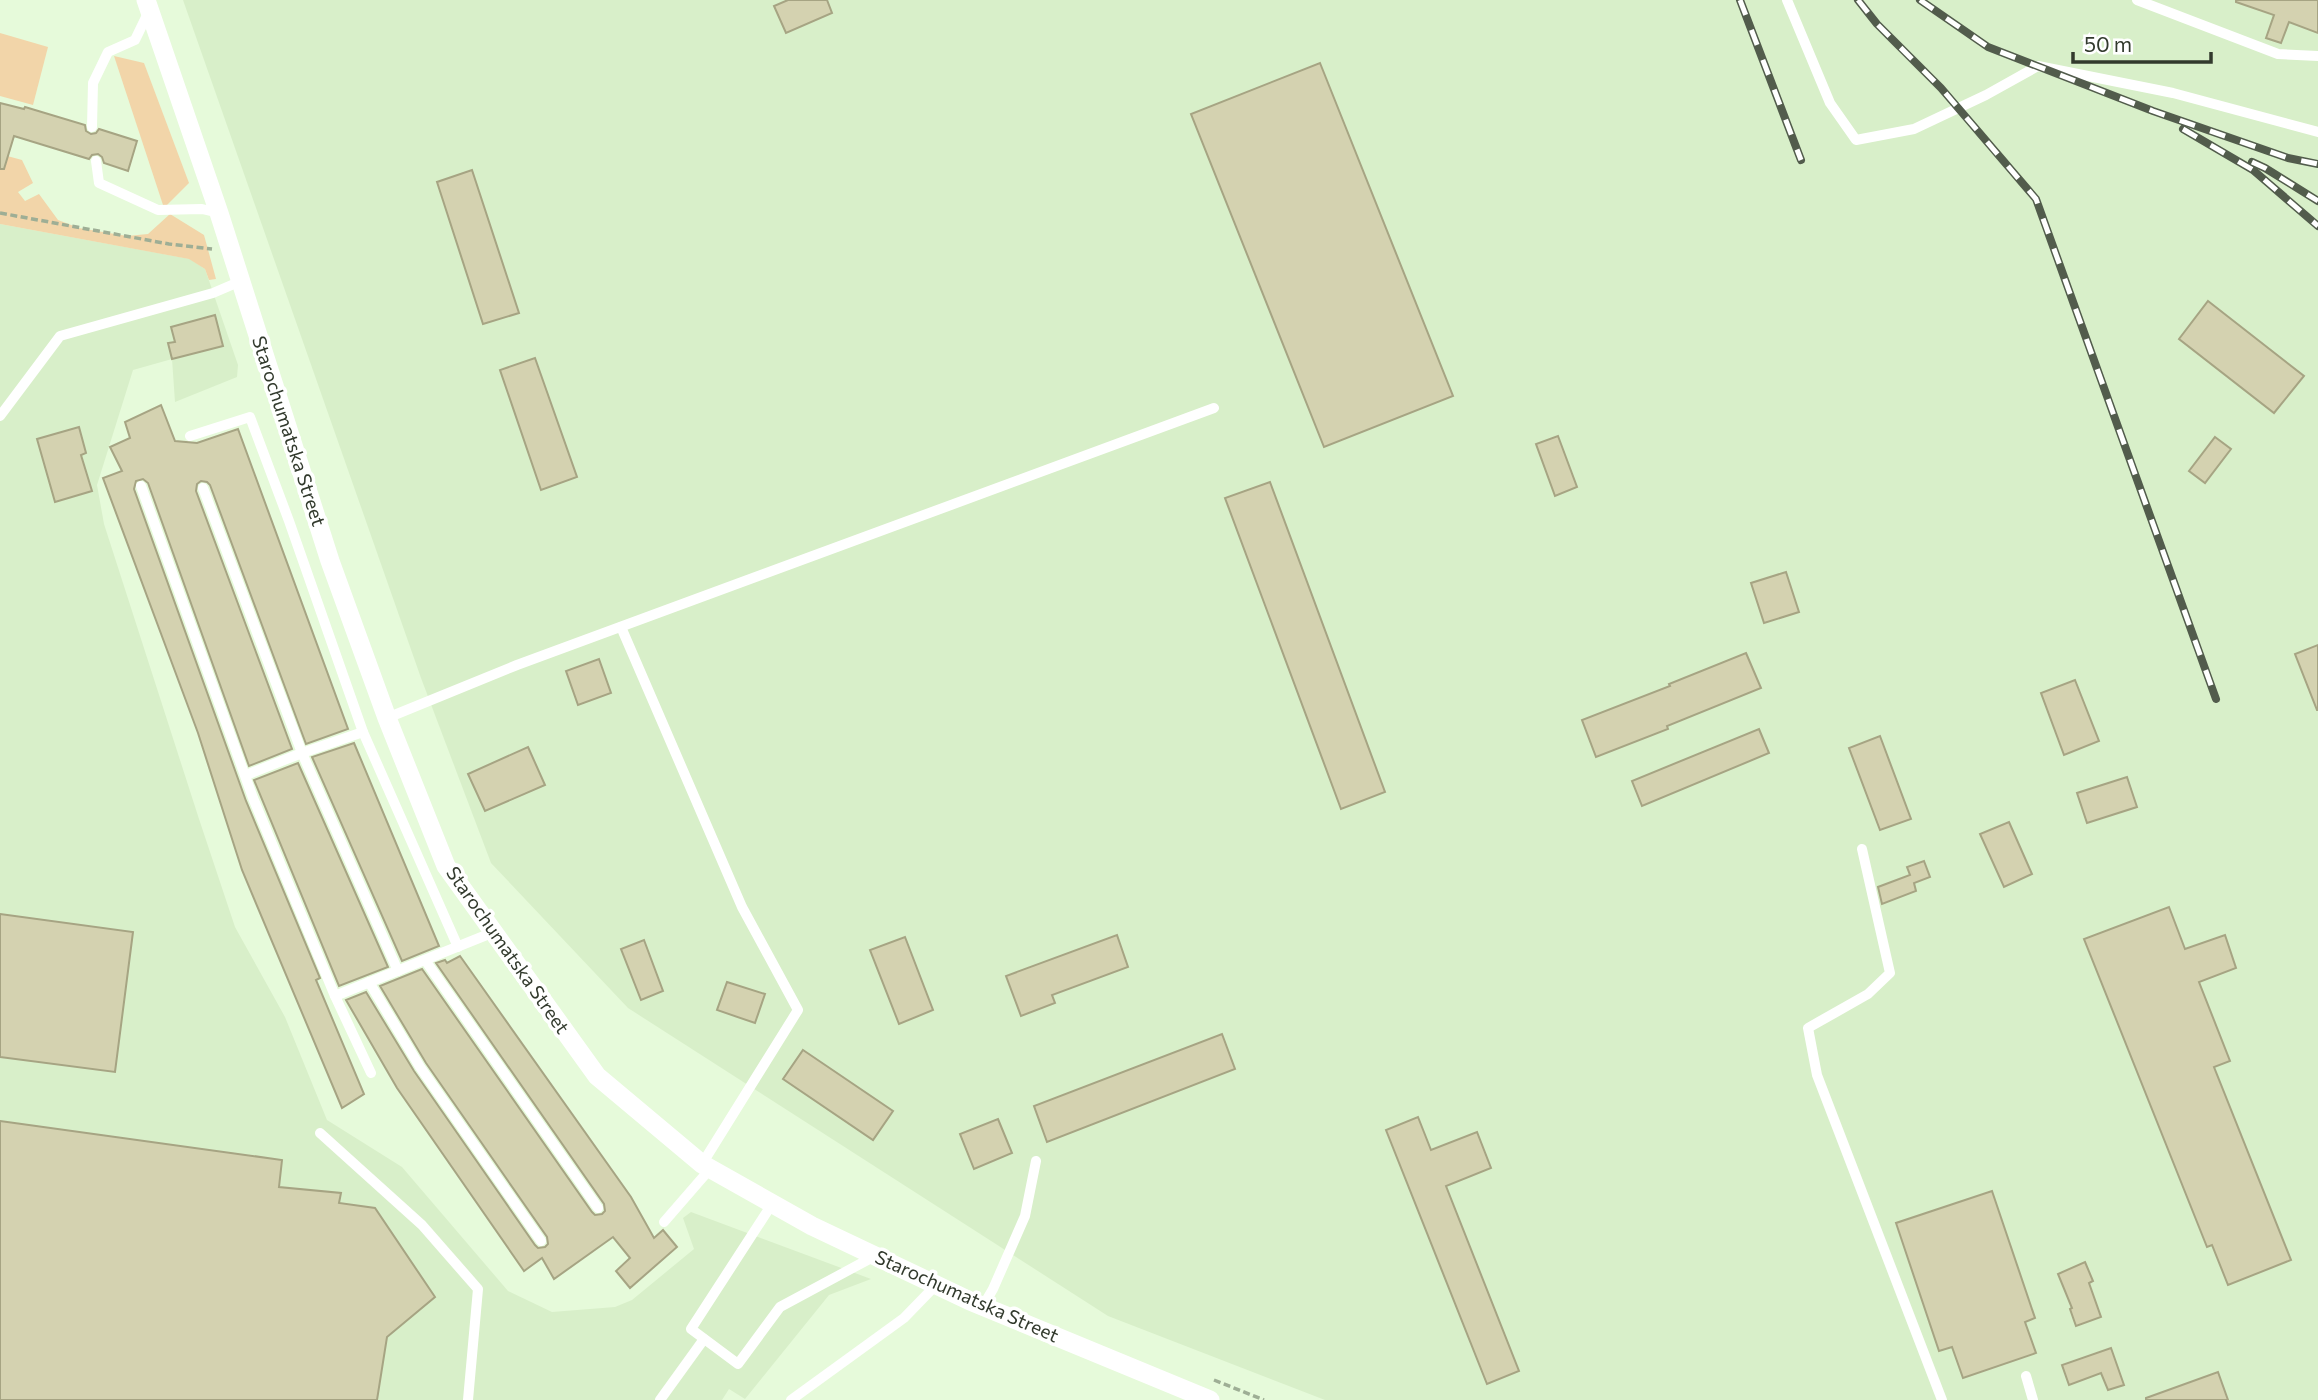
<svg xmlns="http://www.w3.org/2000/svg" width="2318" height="1400" viewBox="0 0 2318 1400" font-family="Commissioner,sans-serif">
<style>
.built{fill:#d8efc9}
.green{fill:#f2d5a9}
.building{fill:#d4d2b0;stroke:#a6a483;stroke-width:2}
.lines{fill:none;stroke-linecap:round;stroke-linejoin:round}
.path{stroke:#9eae95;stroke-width:3.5;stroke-dasharray:7 3.5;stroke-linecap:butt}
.lane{stroke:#fff;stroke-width:10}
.street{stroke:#fff;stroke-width:19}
.rail-casing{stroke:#525c4c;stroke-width:8}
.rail{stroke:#fff;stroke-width:5;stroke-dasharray:16;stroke-linecap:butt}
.labels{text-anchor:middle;stroke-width:7;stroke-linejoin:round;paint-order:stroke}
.street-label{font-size:19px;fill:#323a2d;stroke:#fff}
</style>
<rect width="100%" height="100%" fill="#e6fada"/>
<g class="built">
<path d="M183,0H2318V1400H1325L1108,1316L628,1008L491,863L421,678Z"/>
<path d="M0,224L190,259L205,269L238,365L237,377L175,402L172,359L133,370L97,485L104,524L199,819L235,927L285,1017L327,1120L402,1167L508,1291L552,1312L615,1307L632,1300L694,1249L683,1218L691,1212L871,1279L829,1295L745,1399L729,1389L722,1400H0Z"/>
</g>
<g class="green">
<path d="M0,33L48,47L33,105L0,96Z"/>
<path d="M114,56L144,63L189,183L164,208Z"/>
<path d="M0,154L22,160L33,183L18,192L25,201L39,194L58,220L79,228L127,236L148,234L170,214L204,235L216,279L209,280L205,269L189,259L0,224Z"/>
</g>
<g class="building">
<path d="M788,0H827L832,13L786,33L774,6Z"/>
<path d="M2236,0H2318V33L2289,22L2281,43L2266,38L2274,15L2236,2Z"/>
<path d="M1320,63L1453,396L1324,447L1191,114Z"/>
<path d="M0,103L24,109L25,107L85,125L86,131L91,134L96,133L99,129L137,141L128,171L104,163L102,157L98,154L92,155L89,159L14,136L4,169H0Z"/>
<path d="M472,170L519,313L483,324L437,182Z"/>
<path d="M2208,301L2304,376L2274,413L2179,339Z"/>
<path d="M215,315L223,346L172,359L168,343L175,342L171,327Z"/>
<path d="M535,358L577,477L541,490L500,370Z"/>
<path d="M161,405L175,441L197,443L238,429L348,729L306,744L210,485L207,482L201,481L197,484L196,491L292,749L249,766L148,483L143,479L136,481L134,489L246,801L320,978L316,980L364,1094L342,1108L242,870L198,733L103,478L122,471L110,447L130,438L125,422Z"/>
<path d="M79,427L86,453L81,455L92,491L55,502L37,439Z"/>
<path d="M1558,436L1577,487L1555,496L1536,444Z"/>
<path d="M2215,437L2231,449L2205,483L2189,471Z"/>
<path d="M1270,482L1385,792L1341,809L1225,498Z"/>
<path d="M1786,572L1799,612L1764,623L1751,583Z"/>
<path d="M2318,645V710H2317L2295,654Z"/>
<path d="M1746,653L1761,688L1667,726L1668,729L1596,757L1582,720L1670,686L1669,684Z"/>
<path d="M599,659L611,693L578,705L566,671Z"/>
<path d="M2075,680L2099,741L2064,755L2041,693Z"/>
<path d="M1759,729L1769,753L1642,806L1632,781Z"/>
<path d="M1880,736L1911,819L1880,830L1849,748Z"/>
<path d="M354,743L439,946L402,961L312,757Z"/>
<path d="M528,747L545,785L485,811L468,774Z"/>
<path d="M298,763L388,967L339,986L254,780Z"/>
<path d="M2127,777L2137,807L2087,823L2077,793Z"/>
<path d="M2009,822L2032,874L2004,887L1980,834Z"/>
<path d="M1924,861L1930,877L1914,883L1916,891L1882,904L1878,887L1910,875L1907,867Z"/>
<path d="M2169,907L2185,949L2225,935L2236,968L2199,982L2230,1061L2214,1067L2291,1260L2228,1285L2212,1245L2207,1247L2084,939Z"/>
<path d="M0,914L133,932L115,1072L0,1057Z"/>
<path d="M1117,935L1128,967L1052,995L1055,1003L1021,1016L1006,976Z"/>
<path d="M905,937L933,1010L899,1024L870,950Z"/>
<path d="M644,940L663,991L641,1000L621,949Z"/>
<path d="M460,956L631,1197L654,1238L663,1230L677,1247L630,1288L616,1271L630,1258L613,1237L554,1279L542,1258L524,1271L397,1088L346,1000L366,992L414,1071L535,1245L538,1248L545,1247L548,1244L547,1237L426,1063L380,986L422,969L592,1212L595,1215L602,1214L605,1211L604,1204L436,963L445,960L447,963Z"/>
<path d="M727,982L765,994L755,1023L717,1010Z"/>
<path d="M1222,1034L1235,1069L1047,1142L1034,1106Z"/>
<path d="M803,1050L893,1111L873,1140L783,1079Z"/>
<path d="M1418,1117L1431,1150L1477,1132L1491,1168L1446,1186L1519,1371L1487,1384L1386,1130Z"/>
<path d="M998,1119L1012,1153L974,1169L960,1134Z"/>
<path d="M0,1121L282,1160L279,1187L341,1193L339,1203L375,1208L435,1297L387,1337L377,1400H0Z"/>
<path d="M1992,1191L2035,1318L2025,1322L2036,1353L1963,1378L1952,1347L1939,1351L1896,1223Z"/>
<path d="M2085,1262L2093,1281L2089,1283L2101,1317L2076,1326L2070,1309L2072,1308L2058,1274Z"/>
<path d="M2111,1348L2124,1385L2108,1390L2101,1373L2069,1385L2062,1365Z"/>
<path d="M2218,1372L2228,1400H2146V1398Z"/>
</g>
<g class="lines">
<g class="path">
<path d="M0,213L169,244L212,249"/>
<path d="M1214,1380L1264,1400"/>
</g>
<g class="lane">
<path d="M1787,0L1830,103L1856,140L1914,129L1986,95L2038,66L2173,93L2318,132"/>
<path d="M2137,0L2278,54L2318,56"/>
<path d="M92,127L93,83L108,52L135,40L149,11"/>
<path d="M96,161L99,183L158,210L202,209L219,213"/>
<path d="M0,416L60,336L213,293L241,281"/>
<path d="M190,436L250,417L289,521L363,732L458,947"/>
<path d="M141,486L253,798L335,996L371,1073"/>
<path d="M203,488L302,753L398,971"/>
<path d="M621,627L742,907L798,1010L702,1164"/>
<path d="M387,718L517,665L1214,408"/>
<path d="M246,775L302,753L363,732"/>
<path d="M1862,849L1890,973L1868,994L1808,1028L1817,1075L1942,1400"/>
<path d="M425,960L598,1208"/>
<path d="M369,982L420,1067L541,1241"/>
<path d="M335,996L494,932"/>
<path d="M320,1133L422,1225L478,1289L468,1400"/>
<path d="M772,1204L691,1329L738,1364L780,1307L873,1257"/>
<path d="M664,1222L710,1169"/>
<path d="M983,1306L993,1289L1025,1216L1036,1161"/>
<path d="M2026,1376L2033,1400"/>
<path d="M660,1400L704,1339"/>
<path d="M791,1400L904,1318L936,1285"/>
</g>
<path class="street" d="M146,0L219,213L330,561L387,718L446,866L597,1076L702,1164L812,1226L970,1301L1210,1400"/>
<defs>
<g id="rail">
<path d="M1740,0L1801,160"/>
<path d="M1858,0L1877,24L1941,88L2036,199L2216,699"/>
<path d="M1920,0L1988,47L2153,111L2288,158L2318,164"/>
<path d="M2183,129L2253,170L2318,226"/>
<path d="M2252,162L2265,168L2318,201"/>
</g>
</defs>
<use href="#rail" class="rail-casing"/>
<use href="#rail" class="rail"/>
</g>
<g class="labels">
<g class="street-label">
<text transform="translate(289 431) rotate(72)" y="7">Starochumatska Street</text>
<text transform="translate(508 950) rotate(55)" y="7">Starochumatska Street</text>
<text transform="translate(967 1296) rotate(24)" y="7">Starochumatska Street</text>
</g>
</g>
<path d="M2073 52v10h138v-10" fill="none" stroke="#323a2d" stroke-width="3.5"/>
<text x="2084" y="52" font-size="21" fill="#323a2d" stroke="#ffffff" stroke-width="5" paint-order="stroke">50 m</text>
</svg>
